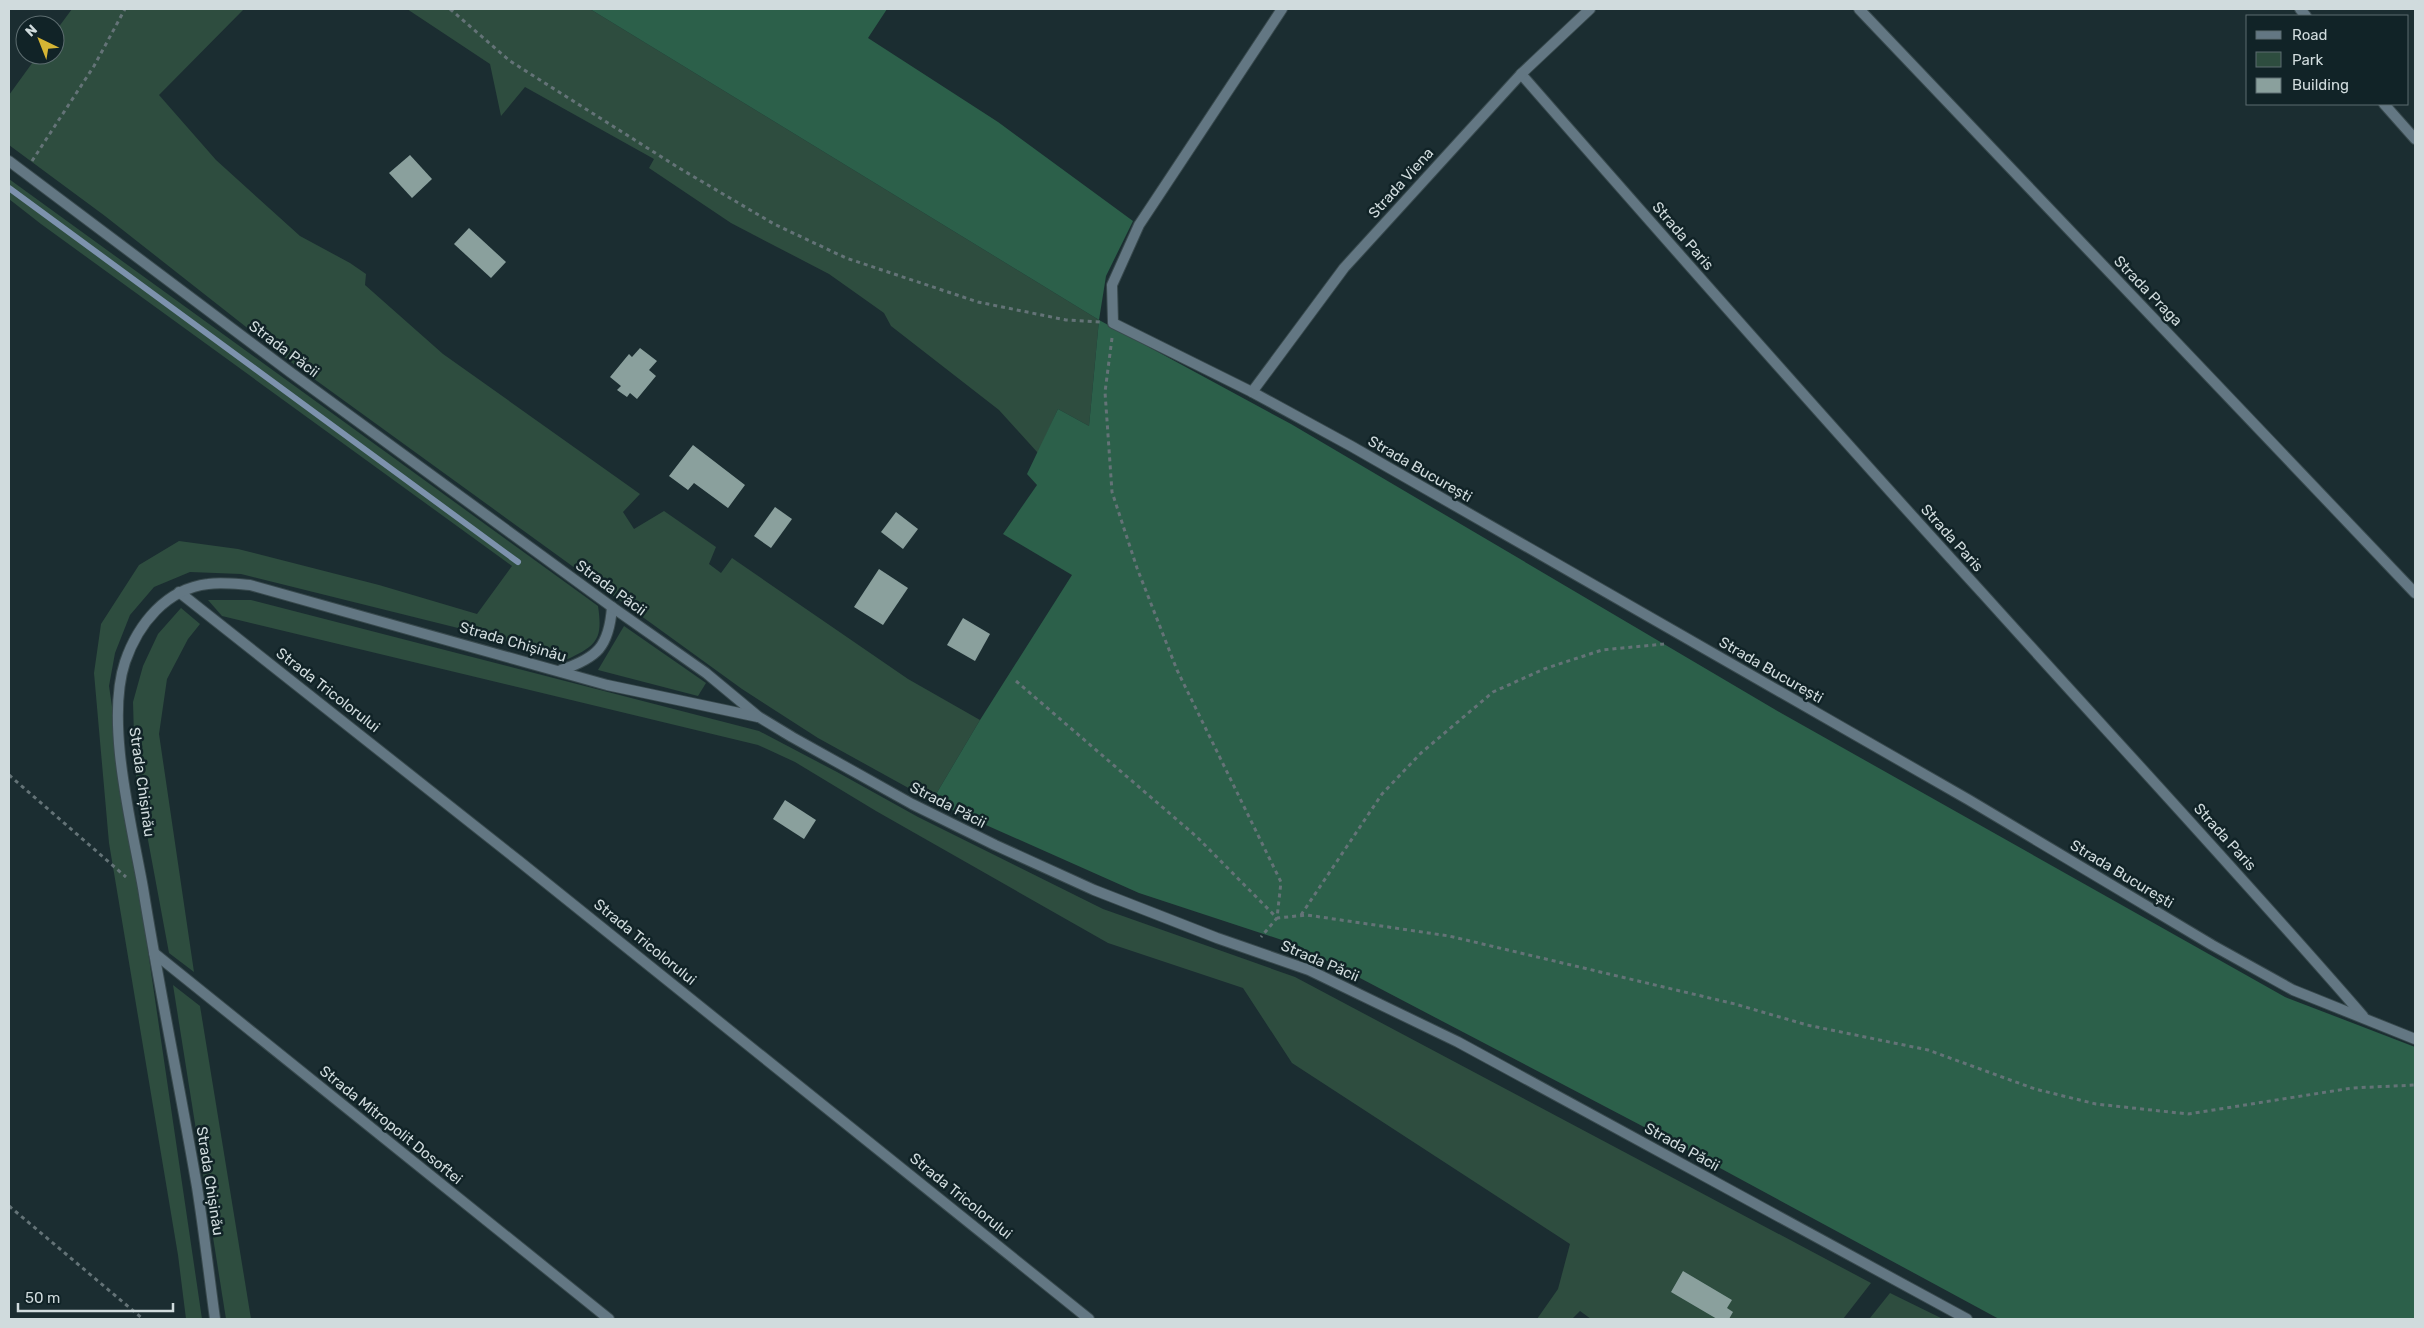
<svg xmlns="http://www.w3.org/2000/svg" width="2424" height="1328" viewBox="0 0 2424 1328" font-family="Rubik,sans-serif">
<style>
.green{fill:#2e4d3f}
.forest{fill:#2c604a}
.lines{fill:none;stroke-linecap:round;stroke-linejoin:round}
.stream{stroke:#7d92ad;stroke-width:6}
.building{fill:#8aa09d}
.lane-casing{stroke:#38494d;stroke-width:12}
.street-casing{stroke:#38494d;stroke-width:12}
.path{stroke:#647377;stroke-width:3;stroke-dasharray:4 4;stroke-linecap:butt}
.lane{stroke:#637783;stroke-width:10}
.street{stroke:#637783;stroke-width:10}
.labels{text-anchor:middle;stroke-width:5;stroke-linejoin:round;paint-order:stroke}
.street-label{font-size:15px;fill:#d0dbdd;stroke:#112327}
</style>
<rect width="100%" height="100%" fill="#1b2d31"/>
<g class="green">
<path d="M72,9H244L159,95L216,160L300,236L350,263L366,274L365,285L443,354L640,494L623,512L634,529L664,511L716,547L709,564L721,573L732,558L908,679L980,720L932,801L818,738L742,689L288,360L105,216L9,145V95L38,55H55V32Z"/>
<path d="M407,9H590L1099,320L1089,426L1058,409L1038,453L999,410L891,326L884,313L829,274L731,223L649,168L654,159L525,87L501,116L490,64Z"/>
<path d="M9,179L598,606C603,639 597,645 568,659L470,631L241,574L190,572L154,587L130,615L115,653L109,686L202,1319H186L178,1255L109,843L94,673L101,624L139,565L179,541L238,549L379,585L477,614L512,566L41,224L9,199Z"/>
<path d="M208,600H251L759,731L837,772L918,817L1103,909L1295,977L1871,1283L1843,1319H1591L1580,1311L1572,1319H1537L1558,1289L1570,1244L1292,1063L1243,988L1108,943L876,811L795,762L758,745L222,616Z"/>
<path d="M181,608L200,624L188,639L167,679L159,734L194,972L169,953L135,770L133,702L143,666L158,634Z"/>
<path d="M624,626L706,683L698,696L598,670Z"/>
<path d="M173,985L200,1006L251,1319H226Z"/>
<path d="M1890,1293L1943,1319L1870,1318Z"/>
</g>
<path class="forest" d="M590,9H887L868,38L998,122L1133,221L1106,276L1099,320L1291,424L1781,713L2285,997L2415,1047V1319H1999L1646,1128L1297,945L1139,893L932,801L980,720L1072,575L1003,534L1037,485L1027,474L1058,409L1089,426L1099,320Z"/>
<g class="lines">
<path class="stream" d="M9,188L518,562"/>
</g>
<g class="building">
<path d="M410,155L432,179L412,198L389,173Z"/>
<path d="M469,228L506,262L491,278L454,244Z"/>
<path d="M640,348L657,361L649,370L656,376L637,399L630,393L627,397L617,390L621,386L610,377L629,354L632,357Z"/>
<path d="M693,445L745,485L728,508L694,483L688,490L669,476Z"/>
<path d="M775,507L792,519L771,548L754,536Z"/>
<path d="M896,512L918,529L903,549L881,532Z"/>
<path d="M879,569L908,588L883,625L854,607Z"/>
<path d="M963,618L990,634L975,661L947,645Z"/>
<path d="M785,800L816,820L804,839L773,819Z"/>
<path d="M1683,1271L1732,1300L1727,1308L1733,1312L1729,1319H1717L1671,1292Z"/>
</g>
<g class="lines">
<defs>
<path id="lane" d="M561,670C597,658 609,647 612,607"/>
<g id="street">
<path d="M1282,9L1139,225L1112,285L1113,323L1252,392L1351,446L1969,800L2212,945L2293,990L2415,1039"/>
<path d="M1859,9L2415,593"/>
<path d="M2300,9L2306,16"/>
<path d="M1521,74C1674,249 1828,424 1985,596C2111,736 2240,874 2363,1016"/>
<path d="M2384,104L2415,139"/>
<path d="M9,161L290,372L612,607L706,673L759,717L792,737L912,804L995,845L1094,890L1217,938L1309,970L1458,1042L1967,1319"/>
<path d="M1252,392L1344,268L1521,74L1590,9"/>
<path d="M179,592L519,861L1089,1319"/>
<path d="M154,953L609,1319"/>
<path d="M215,1319C209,1275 204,1231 197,1187C180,1088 159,988 143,888C132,826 105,722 125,662C138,624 166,589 208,584C222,582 236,584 250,585L607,685L758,717"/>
</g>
</defs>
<use href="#lane" class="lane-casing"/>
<use href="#street" class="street-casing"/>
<g class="path">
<path d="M450,9L510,61L679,168L774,224L846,258L978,302L1066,320L1100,322"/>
<path d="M32,161L94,66L125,9"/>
<path d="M1112,338L1105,392L1112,492L1137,568L1177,670L1281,882L1277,918L1261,937"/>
<path d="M1016,681L1197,837L1277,918L1307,915L1449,936L1735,1004L1807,1025L1928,1050L2035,1089L2096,1104L2188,1114L2352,1088L2415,1085"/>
<path d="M9,775L126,877"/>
<path d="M1301,915L1382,794L1421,753L1493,692L1544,669L1602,650L1664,644"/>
<path d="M9,1206L143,1319"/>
</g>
<use href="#lane" class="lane"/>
<use href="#street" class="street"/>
</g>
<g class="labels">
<g class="street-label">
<text transform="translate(1401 183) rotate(-48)" y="5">Strada Viena</text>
<text transform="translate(1683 236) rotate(49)" y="5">Strada Paris</text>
<text transform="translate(2148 291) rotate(46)" y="5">Strada Praga</text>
<text transform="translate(284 349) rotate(37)" y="5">Strada Păcii</text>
<text transform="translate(1420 469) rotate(30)" y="5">Strada București</text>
<text transform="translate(1952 538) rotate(48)" y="5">Strada Paris</text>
<text transform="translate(611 588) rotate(36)" y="5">Strada Păcii</text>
<text transform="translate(513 642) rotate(16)" y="5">Strada Chișinău</text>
<text transform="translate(1771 670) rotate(30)" y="5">Strada București</text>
<text transform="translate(328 690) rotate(38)" y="5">Strada Tricolorului</text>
<text transform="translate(142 782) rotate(82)" y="5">Strada Chișinău</text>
<text transform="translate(948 805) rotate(27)" y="5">Strada Păcii</text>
<text transform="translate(2225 837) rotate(48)" y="5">Strada Paris</text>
<text transform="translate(2122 874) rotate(31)" y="5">Strada București</text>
<text transform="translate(645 942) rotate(39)" y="5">Strada Tricolorului</text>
<text transform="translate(1320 961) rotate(23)" y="5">Strada Păcii</text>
<text transform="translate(391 1125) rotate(39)" y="5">Strada Mitropolit Dosoftei</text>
<text transform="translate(1682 1147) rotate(29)" y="5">Strada Păcii</text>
<text transform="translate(210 1181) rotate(81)" y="5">Strada Chișinău</text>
<text transform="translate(961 1196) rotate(39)" y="5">Strada Tricolorului</text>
</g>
</g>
<rect width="2424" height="1328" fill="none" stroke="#d0dbdd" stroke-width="20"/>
<rect x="2246" y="15" width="162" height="90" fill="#112327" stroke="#5d6d70"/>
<rect x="2256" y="31" width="25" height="8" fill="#637783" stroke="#5d6d70"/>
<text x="2292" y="40" font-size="15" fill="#d0dbdd">Road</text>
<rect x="2256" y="52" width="25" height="15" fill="#2e4d3f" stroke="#5d6d70"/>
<text x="2292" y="65" font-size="15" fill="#d0dbdd">Park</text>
<rect x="2256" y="78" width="25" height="15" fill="#8aa09d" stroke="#5d6d70"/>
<text x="2292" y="90" font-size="15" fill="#d0dbdd">Building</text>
<g transform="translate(40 40) rotate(317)"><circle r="24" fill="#112327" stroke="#5d6d70"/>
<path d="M0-4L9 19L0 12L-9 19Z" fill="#d6b534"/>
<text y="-8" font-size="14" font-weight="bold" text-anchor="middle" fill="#d0dbdd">N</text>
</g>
<path d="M18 1303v8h155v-8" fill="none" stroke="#d0dbdd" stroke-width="2.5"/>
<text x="25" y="1303" font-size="15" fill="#d0dbdd" stroke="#112327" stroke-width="4" paint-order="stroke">50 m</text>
</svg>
